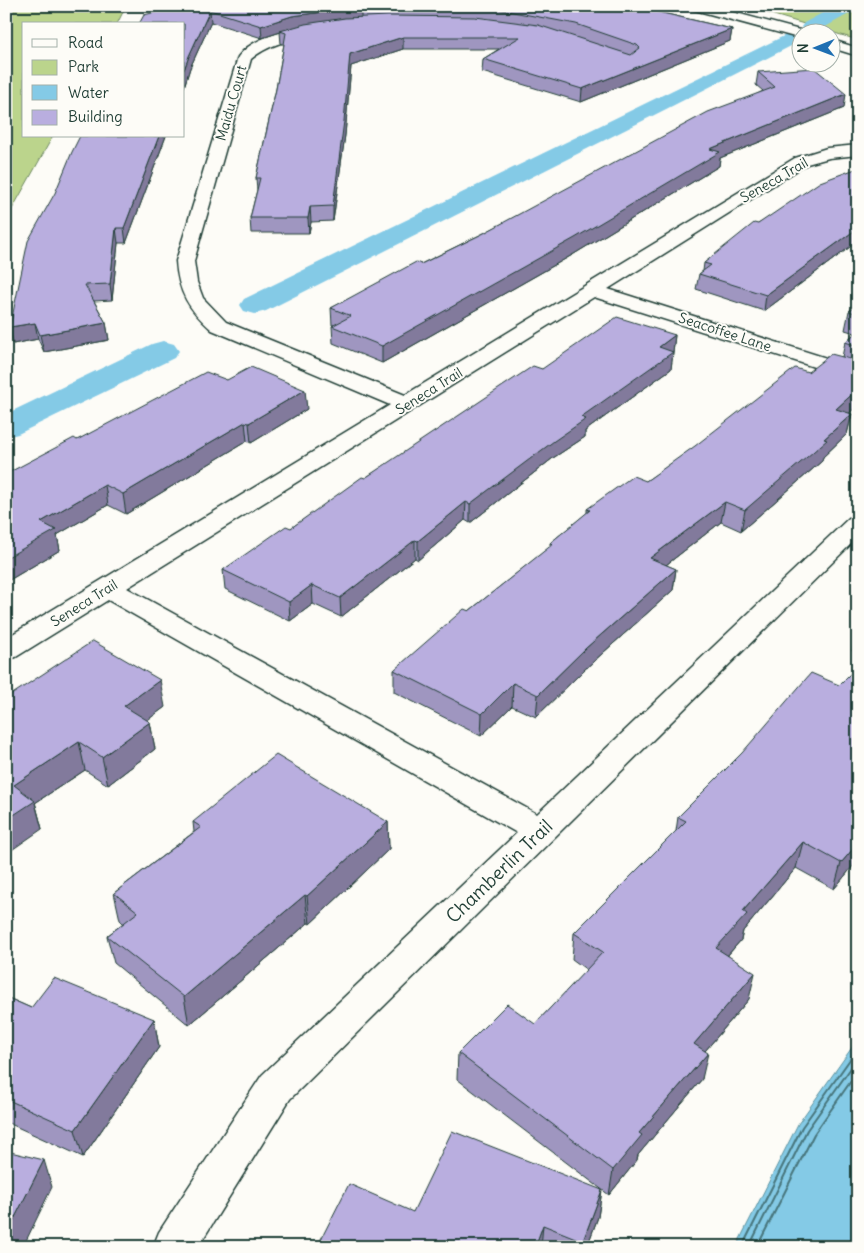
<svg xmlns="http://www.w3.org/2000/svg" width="864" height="1253" viewBox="0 0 864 1253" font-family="Delius,sans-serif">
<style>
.green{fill:#bbd48c;stroke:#6d8860}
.water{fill:#84cae6;stroke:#5c929f}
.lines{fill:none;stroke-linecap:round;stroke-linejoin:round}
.shore{stroke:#47757b;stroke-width:2}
.stream{fill:#5c929f;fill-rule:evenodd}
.canal{fill:#84cae6;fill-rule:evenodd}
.minor-casing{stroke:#1f3d34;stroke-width:3}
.tertiary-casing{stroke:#1f3d34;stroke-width:3}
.minor{fill:#fdfcf7;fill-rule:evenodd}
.tertiary{fill:#fdfcf7;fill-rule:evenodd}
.wall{fill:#9f96c0;stroke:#1f3d34}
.shaded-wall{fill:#827a9c;stroke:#1f3d34}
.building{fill:#b9aedf;stroke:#1f3d34}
.labels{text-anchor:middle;stroke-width:4;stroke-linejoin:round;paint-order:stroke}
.far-street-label{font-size:14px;fill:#1f3d34;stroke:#fdfcf7}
.near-street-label{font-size:19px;fill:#1f3d34;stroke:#fdfcf7}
</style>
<rect width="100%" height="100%" fill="#fdfcf7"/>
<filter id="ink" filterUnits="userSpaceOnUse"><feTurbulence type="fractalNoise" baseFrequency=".02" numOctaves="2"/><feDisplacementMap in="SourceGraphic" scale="10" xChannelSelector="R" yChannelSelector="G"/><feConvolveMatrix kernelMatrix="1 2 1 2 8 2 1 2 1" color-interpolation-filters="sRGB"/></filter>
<g filter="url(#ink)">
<g class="green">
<path d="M6,6H126L117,24H24V136H53L6,220Z"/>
<path d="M745,6H858V40L747,7Z"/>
</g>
<path class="water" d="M858,1039V1247H736L798,1124Z"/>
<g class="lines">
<g class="shore">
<path d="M742,1247L802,1127L858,1048"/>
<path d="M749,1247L807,1130L858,1058"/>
<path d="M757,1247L814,1134L858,1071"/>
</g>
<path class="stream" d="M578,136L591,140L587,142L578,140Z"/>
<g class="canal">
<path d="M835,6H858V9L818,31H804L801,27L804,23Z"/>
<path d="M786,35L793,37L796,41L793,45L266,311L255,314L244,311L240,305L244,299Z"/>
<path d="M163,341L174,344L179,351L174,358L18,434L6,437V414L152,344Z"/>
</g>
<defs>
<path id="minor" d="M318,26L323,27L325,30L323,33C297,39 273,41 251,59L194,261L197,282L203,298L226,322L405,395L795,158L827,148L858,145V155L829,158L807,164L608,289L858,368V381L594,297L127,588L537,814L849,518L858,516V537L290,1099L198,1247H153L159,1232L262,1075L517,833L108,600L16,657L6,660V638L390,405L212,330C189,310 178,292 176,261L238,57C255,34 292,30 318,26Z"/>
<g id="tertiary">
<path d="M689,6H710L807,32H802V39L691,9Z"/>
<path d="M832,40L858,48V56L832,48Z"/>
</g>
</defs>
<use href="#minor" class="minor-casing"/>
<use href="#tertiary" class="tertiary-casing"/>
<use href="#minor" class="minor"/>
<use href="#tertiary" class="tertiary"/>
</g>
<g class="wall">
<path d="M175,6H632L732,29L730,41L581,102L482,72L483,59L499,49H403L351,66L345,135L333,221L311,222L309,233H251L250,218L257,190L256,178L276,89L284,44H281L280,32L262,38L211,22L190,68L184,87V24Z"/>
<path d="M758,72L844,108L720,158L719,166L574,254L382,363L333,343L332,326L334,325H332L331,308L484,233L763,91L756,85Z"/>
<path d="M166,136L126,243H118L112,300L94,301L106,323L109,340L44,352L38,339L13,344L10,327Z"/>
<path d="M858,168V241L764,311L696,289L699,274L703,271L704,263L758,224Z"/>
<path d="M858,304V405L849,413L852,414L847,434L823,457L822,461L741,531L721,522L666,565L676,569L673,590L584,670L536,717L512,706L481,736L394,692V670L469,611L550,547V543L587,513V509L646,481L808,372L842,357L845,342L855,333L845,330L849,311Z"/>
<path d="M675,335L671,369L585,431V437L553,458L470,523L465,520L418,560L415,558L341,617L313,604L290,621L225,589L223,570L291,528L365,478L542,369Z"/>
<path d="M227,380L307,409L251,443L247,441L126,514L108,505L57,535L60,550L6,582V474L77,440Z"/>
<path d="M858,629V653L852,651Z"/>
<path d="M858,666V860L834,889L796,868L743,931L741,940L728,955L749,999L705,1051L702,1079L638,1155L637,1160L609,1195L457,1079L458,1053L535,1024L587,970L572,959L574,933L676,831L678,817L839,685Z"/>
<path d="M8,697L165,707L147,720L150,722L155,749L108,785L85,770L35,803L42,829Z"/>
<path d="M193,822H388L389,849L310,924L308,923L189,1025L114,963L107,936L123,923L120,920L114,893L194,832Z"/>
<path d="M6,997L31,1008L154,1019L159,1047L83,1157L6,1122Z"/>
<path d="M602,1190L598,1217L587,1247H317L413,1212Z"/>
</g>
<g class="shaded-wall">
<path d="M361,7V19L293,28L262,38L261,26L292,16Z"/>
<path d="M210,10L211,22L190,68L184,87V70L189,56Z"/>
<path d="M732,29L730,41L581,102L582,89Z"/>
<path d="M403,37V49L351,66L345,135L333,221V206L350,54Z"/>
<path d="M846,94L844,108L720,158L719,166L574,254L382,363V346L710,149Z"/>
<path d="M159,136H166L126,243L124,228Z"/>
<path d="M310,207L311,222L309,233L308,218Z"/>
<path d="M116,228L118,243L112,300L110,284Z"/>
<path d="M858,228V241L764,311L766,295Z"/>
<path d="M35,323L38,339L13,344L10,327Z"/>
<path d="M106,323L109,340L44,352L40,335Z"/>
<path d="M675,335L671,369L585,431V437L553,458L470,523V504L581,417L659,347Z"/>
<path d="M858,389V405L832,429L836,409Z"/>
<path d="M305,390L307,409L251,443L249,423Z"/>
<path d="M852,414L847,434L823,457L822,461L741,531L745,510Z"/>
<path d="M245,422L247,441L126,514L123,494Z"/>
<path d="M105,485L108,505L57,535L60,550L6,582V558L41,522Z"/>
<path d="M466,502L465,520L418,560V541Z"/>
<path d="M725,502L721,522L648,579L650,558Z"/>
<path d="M415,540V558L341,617L340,598Z"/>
<path d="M676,569L673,590L584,670L536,717L538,695L586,648Z"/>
<path d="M312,585L313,604L290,621L289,602Z"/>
<path d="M160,680L165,707L129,734L124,706Z"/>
<path d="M513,683L512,706L481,736L482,714Z"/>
<path d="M150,722L155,749L108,785L102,757Z"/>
<path d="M79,742L85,770L35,803L42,829L6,854V820L14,785Z"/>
<path d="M388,822L389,849L310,924L307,896Z"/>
<path d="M803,842L796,868L743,931L741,940L711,974L716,948L743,911Z"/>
<path d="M858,843V860L834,889L841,863Z"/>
<path d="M305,895L308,923L189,1025L184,997Z"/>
<path d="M755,973L749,999L689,1070L694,1044Z"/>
<path d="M154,1019L159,1047L83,1157L75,1130Z"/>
<path d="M708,1053L702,1079L638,1155L637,1160L609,1195L613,1170L639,1133Z"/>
<path d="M44,1160L52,1187L23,1247H6V1235Z"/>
<path d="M602,1190L598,1217L587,1247H582L583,1241Z"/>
<path d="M543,1225L541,1247H535Z"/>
</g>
<g class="building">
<path d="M179,6H373L361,7L292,16L261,26L210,10L189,56L184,70V24H139L144,15Z"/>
<path d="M468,6H632L732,29L582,89L483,59L520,37H403L350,54L344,121L333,206L310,207L308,218H250L260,178H256L276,89L286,33L280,31L305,24L345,18L388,16L475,17L538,25L631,55L640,48L637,45L576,24L492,8Z"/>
<path d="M814,68L846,94L710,149L720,152L575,238L382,346L332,326L351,316L331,308L416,262L421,264L484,233L708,112L775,87L758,72Z"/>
<path d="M80,136H159L124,228H116L110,284L85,285L106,323L40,335L35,323L10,327L28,241L55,193L72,152Z"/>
<path d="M858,168V228L766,295L699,274L711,265L704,263L754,223L758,224L820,182Z"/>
<path d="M858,304V314L849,311Z"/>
<path d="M617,317L675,335L659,347L673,352L581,417L586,419L554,441L470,504L466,502L418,541L415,540L340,598L312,585L289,602L223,570L286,526L291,528L362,477L365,478L533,366L542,369Z"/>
<path d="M858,331V346L845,342Z"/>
<path d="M831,354L858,361V389L836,409L852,414L824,439L827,440L745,510L725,502L650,558L676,569L586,648L538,695L513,683L482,714L394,670L464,609L469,611L553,544L550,543L590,510L587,509L633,476L646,481L695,446L795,368L808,372Z"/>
<path d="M251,367L305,390L249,423L245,422L123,494L105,485L41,522L56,530L6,558V474L74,438L77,440L206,372L227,380Z"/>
<path d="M93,641L160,680L124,706L150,722L102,757L79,742L14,785L35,801L6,820V701L10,699L8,697Z"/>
<path d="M858,666V843L841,863L803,842L743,911L747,914L716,948L755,973L694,1044L708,1053L639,1133L642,1135L613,1170L458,1053L507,1004L535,1024L603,952L574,933L686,821L678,817L742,753L811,673L839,685Z"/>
<path d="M276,755L388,822L307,896L305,895L184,997L107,936L138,912L114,893L201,827L193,822Z"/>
<path d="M54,978L154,1019L75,1130L6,1099V997L31,1008Z"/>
<path d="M452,1131L602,1190L583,1241L543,1225L535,1247H317L349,1184L413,1212Z"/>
<path d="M6,1151L44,1160L6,1235Z"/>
</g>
</g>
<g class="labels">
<g class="far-street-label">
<text transform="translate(231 103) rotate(-74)" y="5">Maidu Court</text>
<text transform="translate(774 180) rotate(-30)" y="5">Seneca Trail</text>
<text transform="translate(725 332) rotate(18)" y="5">Seacoffee Lane</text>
<text transform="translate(429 391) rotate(-32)" y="5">Seneca Trail</text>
<text transform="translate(84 603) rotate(-32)" y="5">Seneca Trail</text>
</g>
<g class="near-street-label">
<text transform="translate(499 871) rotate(-44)" y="7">Chamberlin Trail</text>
</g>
</g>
<rect width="864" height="1253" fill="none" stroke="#fdfcf7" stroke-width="25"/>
<rect x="12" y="12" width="839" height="1228" fill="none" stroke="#1f3d34" stroke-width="2" filter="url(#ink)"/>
<rect x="22" y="22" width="162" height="115" fill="#fdfcf7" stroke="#a4b0a9"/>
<rect x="32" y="39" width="25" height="8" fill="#fdfcf7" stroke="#a4b0a9"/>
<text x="68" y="48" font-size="15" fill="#1f3d34">Road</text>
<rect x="32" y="60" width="25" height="15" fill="#bbd48c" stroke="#a4b0a9"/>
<text x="68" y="72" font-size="15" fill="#1f3d34">Park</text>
<rect x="32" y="85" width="25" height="15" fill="#84cae6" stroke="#a4b0a9"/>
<text x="68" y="98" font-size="15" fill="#1f3d34">Water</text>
<rect x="32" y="110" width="25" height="15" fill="#b9aedf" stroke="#a4b0a9"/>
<text x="68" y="122" font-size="15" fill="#1f3d34">Building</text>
<g transform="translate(816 48) rotate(269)"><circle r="24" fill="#fdfcf7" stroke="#a4b0a9"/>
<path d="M0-4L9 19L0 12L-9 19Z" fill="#1f6fb2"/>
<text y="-8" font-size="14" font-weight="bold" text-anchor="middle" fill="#1f3d34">N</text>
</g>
</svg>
